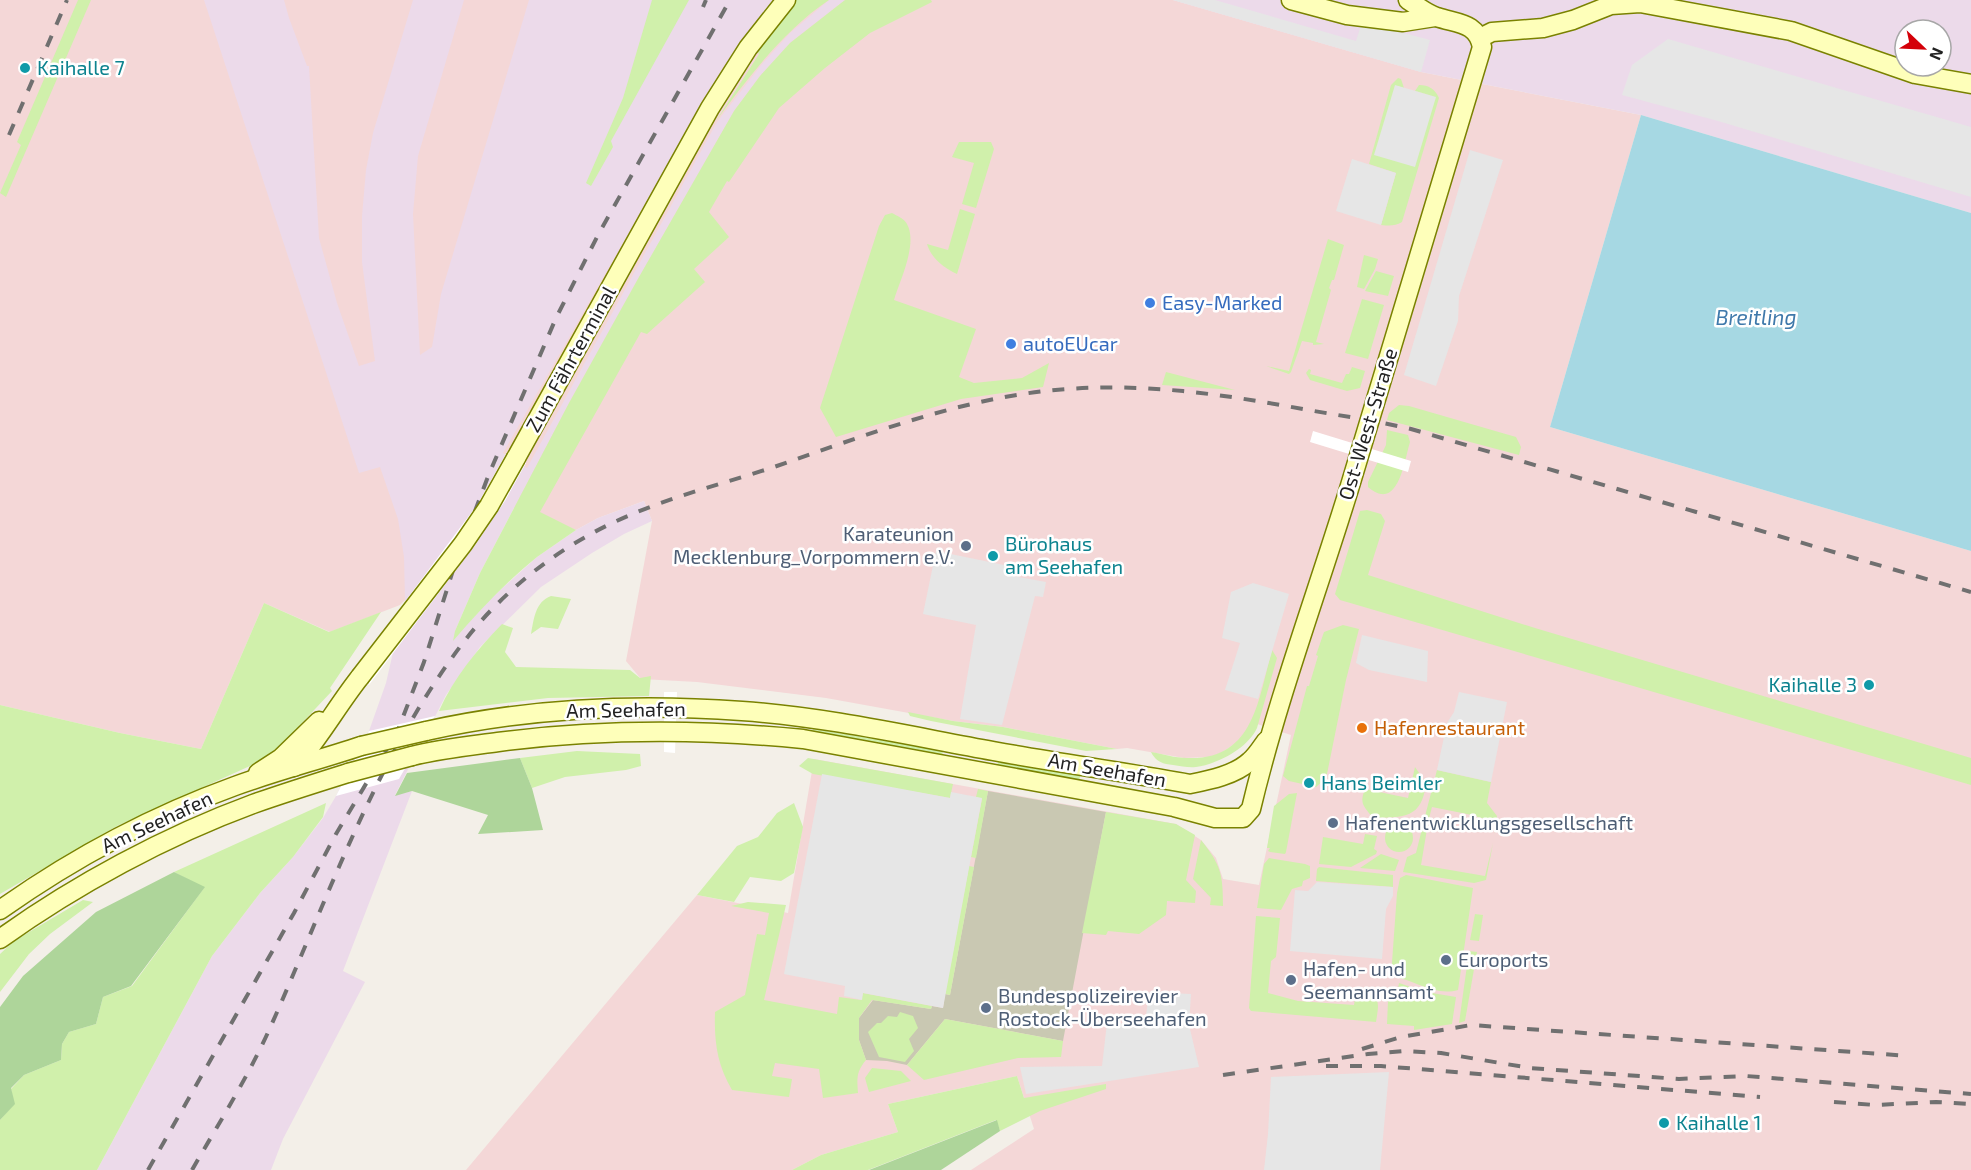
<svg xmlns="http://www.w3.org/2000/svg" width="1971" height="1170" viewBox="0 0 1971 1170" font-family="'Exo 2',sans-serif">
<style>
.commercial{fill:#f4d7d7}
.industrial{fill:#ecdaea;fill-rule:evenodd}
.construction{fill:#c9c8b2}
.grass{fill:#d0f0ab}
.forest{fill:#aed59a}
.parking{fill:#e6e6e6}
.water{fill:#a6d8e3}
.pier{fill:#fff}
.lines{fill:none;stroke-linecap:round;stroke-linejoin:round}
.secondary-casing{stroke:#7a8200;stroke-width:21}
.secondary{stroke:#feffba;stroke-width:18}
.rail{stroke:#707070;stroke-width:4;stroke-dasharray:12 12;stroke-linecap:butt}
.secondary-bridge-casing{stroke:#7a8200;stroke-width:21;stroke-linecap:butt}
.secondary-bridge{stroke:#feffba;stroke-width:18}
.culture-dot{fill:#0f9aa8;stroke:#fff;stroke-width:2}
.shop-dot{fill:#3f7fe0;stroke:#fff;stroke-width:2}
.service-dot{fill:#5c6f8a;stroke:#fff;stroke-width:2}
.food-dot{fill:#e8710a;stroke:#fff;stroke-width:2}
.labels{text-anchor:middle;stroke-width:5;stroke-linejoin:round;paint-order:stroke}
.culture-label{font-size:20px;fill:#0d838f;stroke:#fff;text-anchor:start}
.shop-label{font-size:20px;fill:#366cbe;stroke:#fff;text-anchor:start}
.street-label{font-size:20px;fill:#222;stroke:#fff}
.service-label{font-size:20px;fill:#4e5e75;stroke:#fff;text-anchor:start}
.food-label{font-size:20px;fill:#c56008;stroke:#fff;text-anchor:start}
.water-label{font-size:21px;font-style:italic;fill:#3f79ab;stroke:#fff}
</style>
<rect width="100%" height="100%" fill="#f3efe8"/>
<path class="commercial" d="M0,0H1173L1421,72L1641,115L1550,427L1971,551V1170H971L1034,1129L1017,1076L888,1104L898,1132L821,1155L792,1170H466L697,895L788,913L814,759L1176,824L1201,840L1216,858L1223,879L1259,885L1291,735L1251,722L1247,731L1236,743L1221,753L1210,757L1184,758L1127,748L1117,749L1003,727L953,721L826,698L697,682L641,679L626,661L652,521L644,501L598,518L576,530L503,504L400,605L330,632L264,603L201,749L120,733L0,705Z"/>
<g class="industrial">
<path d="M204,0H284L289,18L307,66H309L319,238L337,303L359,366L375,361L362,262V216L366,170L373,133L413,0H464L418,156L413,214L420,355L432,347L441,294L529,0H775L724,66L503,453L527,468L717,122L762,64L790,33L829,0H845L790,43L760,76L734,111L639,277L569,403L480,573L455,631L473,618L490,599L537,557L576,530L598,518L644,501L652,521L624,534L592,553L541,587L480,647L446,695L395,795L412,791L343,971L365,982L283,1139L271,1170H97L212,956L260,893L293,857L323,818L336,796L369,731L386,683L405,600L404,557L398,519L380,467L359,473Z"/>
<path d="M1173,0H1971V213L1641,115L1421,72ZM1905,30H1941V66H1905Z"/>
</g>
<path class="construction" d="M988,791L1106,812L1063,1041L945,1019L907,1065L887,1061L866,1060L859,1040V1018L873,1000L931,1009L932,1006L943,1008L945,994L950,995Z"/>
<g class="grass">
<path d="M78,0H91L6,197L0,193L21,145L17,142Z"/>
<path d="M652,0H689L611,141L613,147L591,186L586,183L623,98Z"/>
<path d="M795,0H829C784,30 748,78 716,121L759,54L757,51Z"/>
<path d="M845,0H931L932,2L870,33L825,68L779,108L729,182L727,181L709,212L729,237L694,269L705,282L647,334L641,332L540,512L576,530C563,539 550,548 537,557C506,582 479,611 453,641L455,631L480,573L569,403L639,277L734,111L760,76L790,43Z"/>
<path d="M1398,78L1401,79L1404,88L1395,86L1436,97L1415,91L1419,85C1429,85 1435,89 1439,98L1402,222C1395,226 1390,226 1381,225L1396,173L1369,164L1391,85Z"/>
<path d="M959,142H991L994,149L976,208L962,204L974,163L952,157Z"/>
<path d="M960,209L975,214L957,274C944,268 931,258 927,244L948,250Z"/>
<path d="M892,213C897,216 904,218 907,224C918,244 900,280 894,300L976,329L959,377L974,383L1022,378L1049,363L1043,387L961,399L836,437L820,408L879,226L885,215Z"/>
<path d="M1328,239L1344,245L1334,280H1332L1329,288L1331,290L1316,342L1324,344L1313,345V343L1302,341L1291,372L1289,374L1266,366L1289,371Z"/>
<path d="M1364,255L1378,259L1375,269L1364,289L1357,287Z"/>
<path d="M1376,271L1394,276L1388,296L1365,291Z"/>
<path d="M1362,299L1384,305L1368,359L1345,353Z"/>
<path d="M1352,367L1365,371L1360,388L1347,391L1310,380L1306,373L1309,369L1311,370L1310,374L1342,383L1346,374H1349Z"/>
<path d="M1166,372L1235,390L1162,385Z"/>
<path d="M1399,405L1409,406L1516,437L1521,447L1519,455L1387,420L1389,413Z"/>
<path d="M1387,430L1408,435L1410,442C1404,462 1398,513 1368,487V482L1386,445Z"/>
<path d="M1367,510L1381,514L1385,521L1368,575L1535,628L1971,758V785L1340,600L1335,594L1360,511Z"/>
<path d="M551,596L571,599L558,629L541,627L531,634C534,619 535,602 551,596Z"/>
<path d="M264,603L329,632L381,612L330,688L332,691L284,742L261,761L117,826L0,894V705L120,733L201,749Z"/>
<path d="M502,624L513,628L505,652L516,667L630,670L640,678L651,676L649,696L548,698L439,711C454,677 477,650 502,624Z"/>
<path d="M1343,625L1359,629L1346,680L1327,774L1324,780L1316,787L1289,781L1283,776L1307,686H1309L1318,656L1316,655L1324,632Z"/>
<path d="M1272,650L1277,658L1257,728C1248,748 1218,764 1196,767C1189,768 1181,766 1173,765C1163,764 1156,762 1151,752C1163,754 1175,758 1187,758C1254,761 1258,700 1272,650Z"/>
<path d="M908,712L953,721L1003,727L1117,749L1086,751L931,721L910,716Z"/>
<path d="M813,729L943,750L942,757L812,736Z"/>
<path d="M577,751L640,754L641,766L626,770L565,777L532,788L520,758Z"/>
<path d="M808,758L953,784L950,798L813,774L799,766Z"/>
<path d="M998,761L1080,776L1079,783L997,768Z"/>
<path d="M1415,767L1426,783C1422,819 1404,817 1373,818C1364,806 1359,804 1365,789L1408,798Z"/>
<path d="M1437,770L1491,782L1487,803L1497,816L1494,834L1495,821L1477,817V816L1432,807L1428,822L1424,820Z"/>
<path d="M978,789L988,791L976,858L971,857L982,799L976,797Z"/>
<path d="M1297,793L1286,852L1285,854L1270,852L1268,851L1270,848H1267L1274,806L1289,794Z"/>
<path d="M326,803L323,817L293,857L260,893L212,956L97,1170H0V1120L14,1104L11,1089L24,1075L61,1060L62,1044L69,1032L96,1024L103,997L132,986L204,888L174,872Z"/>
<path d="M794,803L803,827L794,873L781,881L750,877L734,902L697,895L737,846L758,837L777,813Z"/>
<path d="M1106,812L1176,824L1195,835L1186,880L1196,891L1195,903L1167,901L1166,915L1139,934L1108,931L1106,935L1082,933Z"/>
<circle cx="1399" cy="838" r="14"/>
<path d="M1422,829H1427L1421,865L1485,876L1493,843L1486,880L1474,883L1403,872L1407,857L1416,853Z"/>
<path d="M1365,834L1377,836L1374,849L1377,851L1376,854L1351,867L1319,864L1323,837L1363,844Z"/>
<path d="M1201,840C1221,865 1223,874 1223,906L1210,905L1211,898L1193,879Z"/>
<path d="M1381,854L1399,860L1395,871L1360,868Z"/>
<path d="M1269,858L1305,864L1310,866V878L1303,881L1302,886L1292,889L1281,910L1257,908L1264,864Z"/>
<path d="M969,866L974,867L950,995L945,994Z"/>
<path d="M1319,867L1393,875V887L1316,881L1317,869Z"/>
<path d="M1406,875L1473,888L1458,990C1435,997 1413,979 1391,976L1397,893L1400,878Z"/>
<path d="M83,900L93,902L50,934L29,954L0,992V954L14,941Z"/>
<path d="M748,902L786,905L764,1000L837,1014L839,997L861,1000L863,993L932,1006L931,1009L872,1000L859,1018V1040L866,1060C856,1072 857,1079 858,1093L823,1098L819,1069L775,1063L772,1076L792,1079L789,1097L732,1090C717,1065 714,1041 715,1012L745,995L757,934L765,935L769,913L731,906Z"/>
<path d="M1475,914L1483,915L1479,941L1470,940Z"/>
<path d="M1256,916L1280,918L1276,957L1271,961L1268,993L1298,1001L1354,1005L1356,992C1380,996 1380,998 1376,1022L1251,1011L1249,1008Z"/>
<path d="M1469,951L1477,952L1465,1021L1459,1023Z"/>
<path d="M1399,983L1426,992L1456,997L1452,1024L1414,1030V1026L1387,1024L1388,1001H1396Z"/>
<path d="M900,1012L913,1016L918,1028L909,1039L914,1051L905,1062L879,1057L868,1032L877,1023H881L888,1016L897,1017Z"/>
<path d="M945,1019L1063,1041L1061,1057L1018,1058L924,1080L907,1065Z"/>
<path d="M872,1068L901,1071L911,1081L869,1092L865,1078Z"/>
<path d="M1017,1076L1024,1098L1106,1084V1089L1040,1111L1000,1131L996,1120L868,1170H792L821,1155L898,1132L888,1104Z"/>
</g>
<g class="forest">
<path d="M520,758L532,788L543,830L478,834L488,815L412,791L395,796L407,773Z"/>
<path d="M174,872L205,887L131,986L103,997L96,1024L69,1032L62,1044L61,1060L24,1075L11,1088L15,1104L0,1120V1007L23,976L96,912Z"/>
<path d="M997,1120L1000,1131L941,1170H869Z"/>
</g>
<g class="parking">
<path d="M1173,0H1215L1356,41L1362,22L1430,40L1421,72Z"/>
<path d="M1668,39L1971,127V197L1718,121L1622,95L1632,65Z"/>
<path d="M1395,85L1436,97L1415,167L1374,155Z"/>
<path d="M1470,150L1503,160L1459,296L1458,321L1436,386L1404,375Z"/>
<path d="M1352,159L1396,173L1381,225L1336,211Z"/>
<path d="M936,551L1009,566L1008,575L1046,582L1043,597L1035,596L1002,725L960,719L976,625L923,614Z"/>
<path d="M1253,583L1289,594L1258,699L1225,690L1240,643L1222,638L1231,592Z"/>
<path d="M1362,635L1428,651L1427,682L1369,670L1356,663Z"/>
<path d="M1459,692L1507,702L1491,782L1437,770L1447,723L1454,712Z"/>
<path d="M822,774L950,798L951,792L982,798L943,1008L863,993L862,1000L844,996L845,986L784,974Z"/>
<path d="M1317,882L1393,887V896L1386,909L1382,959L1290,951L1295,890L1308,891Z"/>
<path d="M1149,992L1191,994L1189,1025L1199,1067L1026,1094L1020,1067L1102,1066L1107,1023L1145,1024Z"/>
<path d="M1389,1072L1380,1170H1264L1268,1134L1271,1077Z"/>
</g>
<path class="water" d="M1641,115L1971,213V551L1550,427Z"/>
<g class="pier">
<path d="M1313,431L1411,461L1408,472L1310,442Z"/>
<path d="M507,452L526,463L505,501L476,544L369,685L353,671L477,505Z"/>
<path d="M664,692H677L675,753L664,752Z"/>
<path d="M435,716L399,779L336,796L369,731Z"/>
</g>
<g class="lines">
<defs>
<g id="secondary">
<path d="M1291,0L1347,15L1403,22L1435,17"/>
<path d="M1480,38L1492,32L1543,28L1573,20L1611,5L1640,3L1791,31L1915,74L1971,84"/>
<path d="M516,458L710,108L748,48L786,0"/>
<path d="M426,731C529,708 636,703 742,711C827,717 910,736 993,751C1059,763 1125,772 1190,784C1210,780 1235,775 1250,761C1256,756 1261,748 1266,741"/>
<path d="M412,756C440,749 469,746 498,742C599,729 701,729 803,739L1174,807L1215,818H1243L1251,809C1277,700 1316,596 1349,489C1394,342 1437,194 1482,47C1477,22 1457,24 1437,17C1427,14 1417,6 1408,0"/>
<path d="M294,767C319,739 337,706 360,677"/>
<path d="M258,773L281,758L319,721"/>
<path d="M0,910C72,859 152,816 235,786C276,771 319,760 361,746"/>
<path d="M0,939C75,885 166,836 253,804C284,793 316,783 348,773"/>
</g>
</defs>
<use href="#secondary" class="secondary-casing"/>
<use href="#secondary" class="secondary"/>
<g class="rail">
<path d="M703,7L706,0"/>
<path d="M9,135L67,0"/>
<path d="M395,738L424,662L455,564L489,474L556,318L598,235L730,0"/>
<path d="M1362,1049L1401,1037L1471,1025L1910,1056"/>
<path d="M1326,1066H1381L1760,1097"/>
<path d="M1223,1075L1368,1054L1404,1051L1441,1053L1530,1068L1679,1079L1746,1076L1971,1094"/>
<path d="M1834,1102L1875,1105L1936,1102L1971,1104"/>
<path d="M148,1170L294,913L336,834L388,747"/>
<path d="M192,1170C219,1123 248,1077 270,1028C328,898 378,752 466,639C498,598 543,560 589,535C646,503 709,488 771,468C867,435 965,396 1067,389C1149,383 1228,395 1308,410C1343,416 1377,421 1411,429L1971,592"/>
</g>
<defs>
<g id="secondary-bridge">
<path d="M360,677L463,544L489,506L516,458"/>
<path d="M361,746L426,731"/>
<path d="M348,773L412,756"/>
</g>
</defs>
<use href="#secondary-bridge" class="secondary-bridge-casing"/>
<use href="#secondary-bridge" class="secondary-bridge"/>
</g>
<g class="culture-dot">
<circle cx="25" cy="68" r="6"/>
<circle cx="993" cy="556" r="6"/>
<circle cx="1869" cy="685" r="6"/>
<circle cx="1309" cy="783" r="6"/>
<circle cx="1664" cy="1123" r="6"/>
</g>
<g class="shop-dot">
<circle cx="1150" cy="303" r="6"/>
<circle cx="1011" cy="344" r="6"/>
</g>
<g class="service-dot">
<circle cx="966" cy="546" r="6"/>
<circle cx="1333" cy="823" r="6"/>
<circle cx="1446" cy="960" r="6"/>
<circle cx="1291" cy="980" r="6"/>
<circle cx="986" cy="1008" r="6"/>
</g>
<circle class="food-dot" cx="1362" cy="728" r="6"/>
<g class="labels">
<g class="culture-label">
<text x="37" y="75">Kaihalle 7</text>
<text x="1005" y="551">Bürohaus<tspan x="1005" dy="23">am Seehafen</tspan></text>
<text x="1857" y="692" text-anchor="end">Kaihalle 3</text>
<text x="1321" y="790">Hans Beimler</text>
<text x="1676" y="1130">Kaihalle 1</text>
</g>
<g class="shop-label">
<text x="1162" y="310">Easy-Marked</text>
<text x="1023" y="351">autoEUcar</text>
</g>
<g class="street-label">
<text transform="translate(571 359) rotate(-61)" y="7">Zum Fährterminal</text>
<text transform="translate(1368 424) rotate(-73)" y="7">Ost-West-Straße</text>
<text transform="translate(626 710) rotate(-1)" y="7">Am Seehafen</text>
<text transform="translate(1107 770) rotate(10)" y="7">Am Seehafen</text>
<text transform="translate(157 822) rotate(-25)" y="7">Am Seehafen</text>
</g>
<g class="service-label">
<text x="954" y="541" text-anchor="end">Karateunion<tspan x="954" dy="23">Mecklenburg_Vorpommern e.V.</tspan></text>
<text x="1345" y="830">Hafenentwicklungsgesellschaft</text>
<text x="1458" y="967">Euroports</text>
<text x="1303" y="976">Hafen- und<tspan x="1303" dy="23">Seemannsamt</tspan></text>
<text x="998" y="1003">Bundespolizeirevier<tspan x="998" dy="23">Rostock-Überseehafen</tspan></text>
</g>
<g class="food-label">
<text x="1374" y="735">Hafenrestaurant</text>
</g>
<g class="water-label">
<text x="1756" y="325">Breitling</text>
</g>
</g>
<g transform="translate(1923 48) rotate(113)"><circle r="28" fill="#ffffff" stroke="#a7a7a7" stroke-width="1.5"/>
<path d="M0-4.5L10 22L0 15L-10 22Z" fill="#d40009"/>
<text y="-9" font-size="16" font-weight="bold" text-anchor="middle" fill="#222222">N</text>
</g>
</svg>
